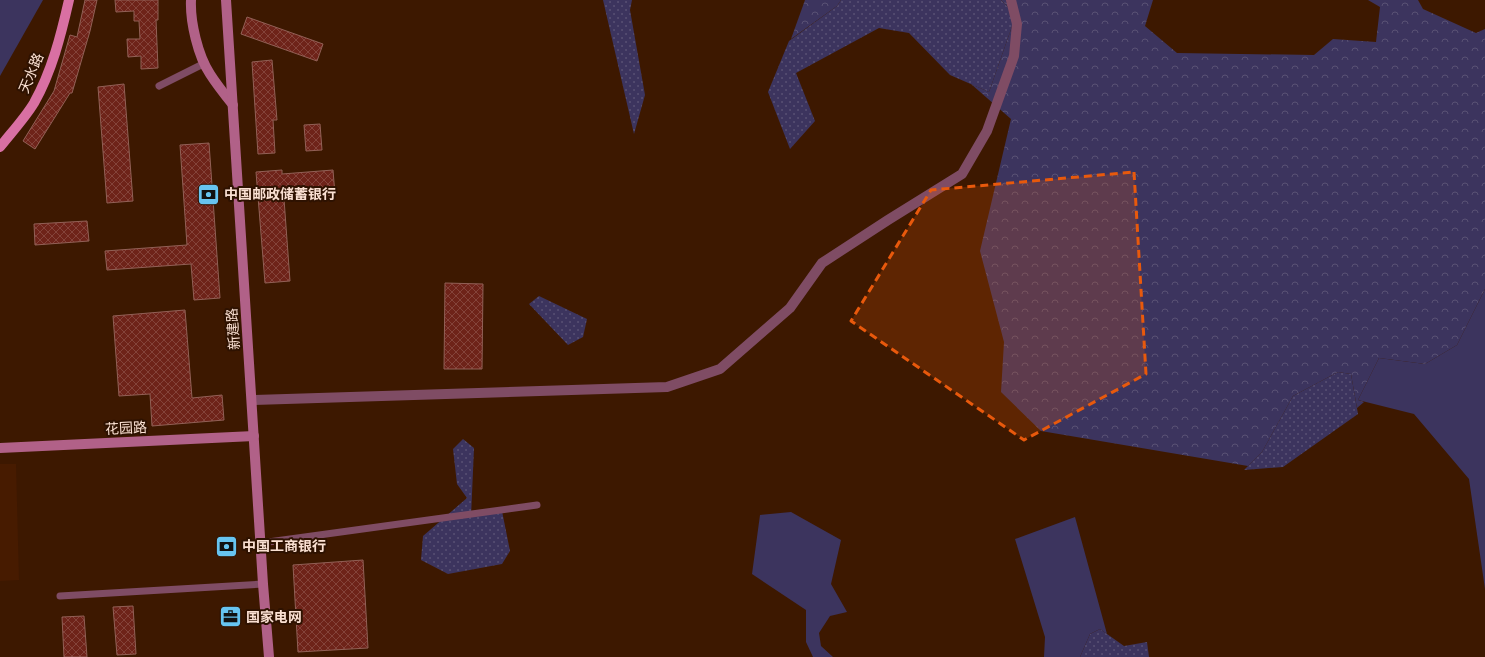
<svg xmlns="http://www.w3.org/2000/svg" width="1485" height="657" viewBox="0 0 1485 657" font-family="Quicksand,'Noto Sans SC',sans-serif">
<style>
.built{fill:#471b00}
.grass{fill:url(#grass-dots)}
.forest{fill:url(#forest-crowns)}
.garden{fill:#3c345e}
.building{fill:url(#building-cross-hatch);stroke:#926056}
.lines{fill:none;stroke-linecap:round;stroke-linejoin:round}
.lane{stroke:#7f4c64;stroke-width:7}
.street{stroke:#7f4c64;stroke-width:10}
.secondary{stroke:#b16188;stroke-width:10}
.primary{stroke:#d970a3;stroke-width:10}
.marked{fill:#e8590c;fill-opacity:0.2;stroke:#e8590c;stroke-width:3;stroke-dasharray:8 5;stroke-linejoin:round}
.labels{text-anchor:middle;stroke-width:4;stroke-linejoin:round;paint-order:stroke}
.street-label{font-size:14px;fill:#fae0d2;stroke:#2e1201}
.poi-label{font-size:14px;font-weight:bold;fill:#fae0d2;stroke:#2e1201;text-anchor:start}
</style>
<defs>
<pattern id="grass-dots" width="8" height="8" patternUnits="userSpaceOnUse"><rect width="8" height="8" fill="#3c345e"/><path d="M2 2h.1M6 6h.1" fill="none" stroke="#595174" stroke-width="1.8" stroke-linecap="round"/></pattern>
<pattern id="forest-crowns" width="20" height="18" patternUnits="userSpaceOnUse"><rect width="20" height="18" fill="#3c345e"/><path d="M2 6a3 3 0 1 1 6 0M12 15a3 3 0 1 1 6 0" fill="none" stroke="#595174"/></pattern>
<pattern id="building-cross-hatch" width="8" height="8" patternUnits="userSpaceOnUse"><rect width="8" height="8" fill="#6e2319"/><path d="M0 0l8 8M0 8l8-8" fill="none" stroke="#84433a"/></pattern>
</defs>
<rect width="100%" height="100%" fill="#3d1800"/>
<path class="built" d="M0,464H16L19,580L0,581Z"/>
<g class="grass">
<path d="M603,0H632L630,10L645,95L634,134Z"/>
<path d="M841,0H1001L1016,15L989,92L950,75L909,33L879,28L796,73L815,121L790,149L768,92L789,41L837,6Z"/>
<path d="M539,296L587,319L583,337L568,345L529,304Z"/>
<path d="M1338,372L1351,374L1358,414L1283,467L1244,470L1262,452L1293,396Z"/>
<path d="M463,439L474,448L471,517L502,511L510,551L502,564L448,574L421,560L423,536L467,498L457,484L453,449Z"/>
<path d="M1100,629L1124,646L1147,642L1149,657H1080L1090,634Z"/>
</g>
<g class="forest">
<path d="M805,0H841L837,6L791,39Z"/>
<path d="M1001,0H1153L1145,26L1177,53L1314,55L1333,39L1376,42L1380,7L1368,0H1418L1423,9L1476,33L1485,29V289L1457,345L1425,364L1379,358L1358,400L1364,402L1357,408L1351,374L1338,372L1293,396L1262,452L1248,466L1041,431L1001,392L1004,342L980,251L1011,119L971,84L989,92L1016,15Z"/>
</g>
<g class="garden">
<path d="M0,0H43L0,76Z"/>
<path d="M1485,289V589L1469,479L1414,414L1358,400L1379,358L1425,364L1457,345Z"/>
<path d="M791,512L841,540L831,584L847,612L830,616L819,633L821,646L833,657H813L806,642V610L752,574L760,515Z"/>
<path d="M1075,517L1107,634L1100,629L1090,634L1080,657H1044L1045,637L1015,539Z"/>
</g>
<g class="building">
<path d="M85,0H97L90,31L72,93H70L35,149L23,141L54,91L70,35L77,37Z"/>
<path d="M115,0H158V20H156L158,68L141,69V56L128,57L127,39H140L139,21H134V11L116,12Z"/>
<path d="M247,17L323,44L317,61L241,34Z"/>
<path d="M272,60L277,120H273L275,153L258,154L252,62Z"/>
<path d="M124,84L133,201L107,203L98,87Z"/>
<path d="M320,124L322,150L306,151L304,125Z"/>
<path d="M209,143L220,298L194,300L191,264L107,270L105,251L187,245L180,145Z"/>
<path d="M282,170V174L333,170L335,195L284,199L290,281L265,283L256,172Z"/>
<path d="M87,221L89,241L35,245L34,224Z"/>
<path d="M445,283L483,284L482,369H444Z"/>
<path d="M185,310L192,398L222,395L224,420L152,426L150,394L119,396L113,316Z"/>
<path d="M363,560L368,648L298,652L293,565Z"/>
<path d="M133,606L136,654L117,655L113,607Z"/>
<path d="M84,616L87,657H64L62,617Z"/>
</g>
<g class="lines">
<g class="lane">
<path d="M159,86L205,63"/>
<path d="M261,543L537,505"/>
<path d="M60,596L263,584"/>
</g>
<path class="street" d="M252,400L667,387L720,369L790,308L822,263L888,220L962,174L987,131L1014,56L1017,24L1011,0"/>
<g class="secondary">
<path d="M191,0C190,22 198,56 210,74C217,85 225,95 233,105"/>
<path d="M226,0L263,584L269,657"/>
<path d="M0,448L254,436"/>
</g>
<path class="primary" d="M0,147C11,133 25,118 34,103C52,71 61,35 69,0"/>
</g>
<path class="marked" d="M1134,172L1146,374L1024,440L851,321L931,190Z"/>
<defs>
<symbol id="bank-square" viewBox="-11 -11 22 22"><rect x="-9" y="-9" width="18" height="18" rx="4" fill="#67c4f0" stroke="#2e1201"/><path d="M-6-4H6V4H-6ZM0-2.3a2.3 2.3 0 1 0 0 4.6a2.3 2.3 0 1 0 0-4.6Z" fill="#111"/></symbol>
<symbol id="office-square" viewBox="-11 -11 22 22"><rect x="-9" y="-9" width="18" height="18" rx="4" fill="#67c4f0" stroke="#2e1201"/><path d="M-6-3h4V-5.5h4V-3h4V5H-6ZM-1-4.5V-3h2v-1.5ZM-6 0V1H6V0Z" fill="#111"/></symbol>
</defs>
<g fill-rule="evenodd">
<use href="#bank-square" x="196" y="182" width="25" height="25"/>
<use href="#bank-square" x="214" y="534" width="25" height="25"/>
<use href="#office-square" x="218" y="604" width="25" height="25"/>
</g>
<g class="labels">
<g class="street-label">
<text transform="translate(31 73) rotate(-67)" y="5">天水路</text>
<text transform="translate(233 329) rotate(-94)" y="5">新建路</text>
<text transform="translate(126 428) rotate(-3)" y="5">花园路</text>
</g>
<g class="poi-label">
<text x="224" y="199">中国邮政储蓄银行</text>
<text x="242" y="551">中国工商银行</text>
<text x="246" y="622">国家电网</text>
</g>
</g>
</svg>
